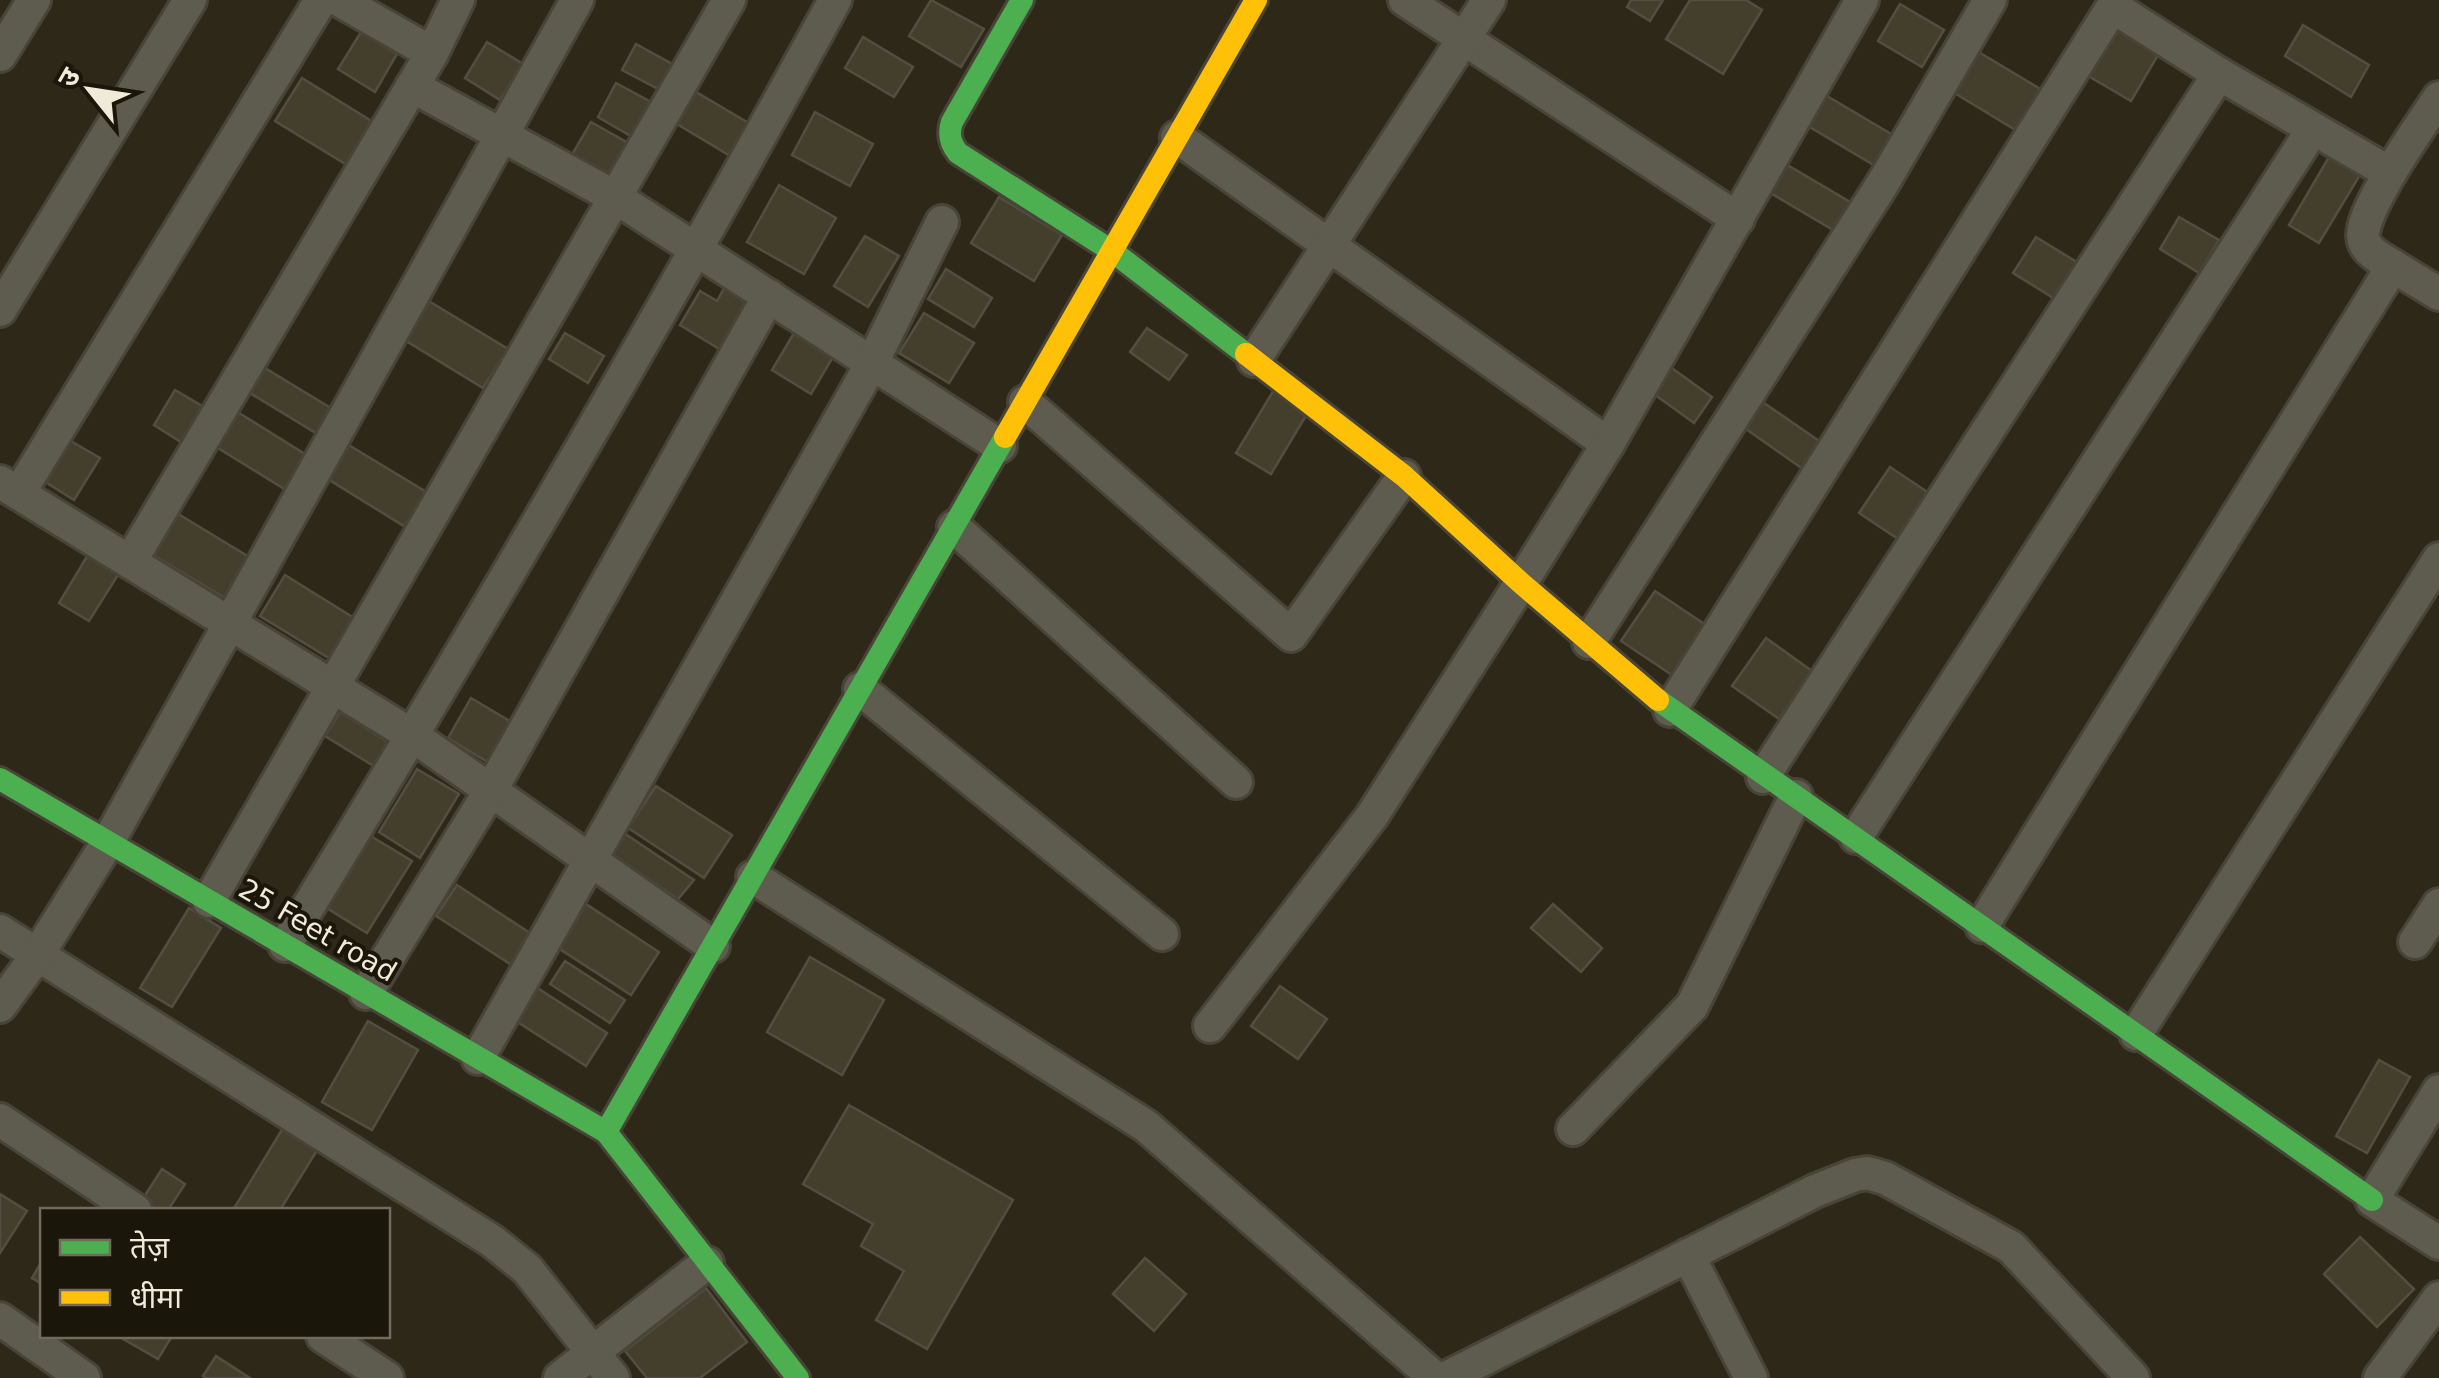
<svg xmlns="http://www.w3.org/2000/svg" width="2439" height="1378" viewBox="0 0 2439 1378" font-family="'DejaVu Sans','Noto Sans Devanagari',sans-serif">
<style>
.building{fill:#443e2c;stroke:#524e42;stroke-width:2.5}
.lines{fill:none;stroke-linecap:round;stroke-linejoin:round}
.street-casing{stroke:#494438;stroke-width:38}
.fast-casing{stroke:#494438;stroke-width:28}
.slow-casing{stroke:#494438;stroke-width:28}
.street{stroke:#5e5b4f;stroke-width:32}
.fast{stroke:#4caf50;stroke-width:22}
.slow{stroke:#ffc107;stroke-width:22}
.labels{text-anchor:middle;stroke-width:8;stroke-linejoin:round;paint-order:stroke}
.street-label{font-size:28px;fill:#f0ead9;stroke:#1a1609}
</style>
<rect width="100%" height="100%" fill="#2d2818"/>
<g class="building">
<path d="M931,0L984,29L961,67L909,36Z"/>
<path d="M1631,0H1663L1650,21L1627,7Z"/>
<path d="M1690,0H1746L1762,10L1723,74L1666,39Z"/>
<path d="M1900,4L1944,30L1922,67L1878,41Z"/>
<path d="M2116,23L2161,50L2131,101L2085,74Z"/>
<path d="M2303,25L2369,65L2351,97L2285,56Z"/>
<path d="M361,32L397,54L375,92L338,69Z"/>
<path d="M863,37L913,67L894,97L845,68Z"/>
<path d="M487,42L523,64L500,100L465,78Z"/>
<path d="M636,44L674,65L660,90L622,70Z"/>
<path d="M1972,48L2047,93L2022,134L1948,89Z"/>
<path d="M302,78L373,122L347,165L275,121Z"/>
<path d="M616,83L653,103L634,138L598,117Z"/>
<path d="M686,86L757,128L737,160L667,118Z"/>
<path d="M1817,90L1896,137L1877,167L1798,120Z"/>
<path d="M815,112L873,144L850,186L792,155Z"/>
<path d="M591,122L630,144L610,180L570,158Z"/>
<path d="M2332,152L2363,170L2319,243L2289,225Z"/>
<path d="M1779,160L1862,209L1845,237L1762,188Z"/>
<path d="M779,185L836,218L804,274L747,242Z"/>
<path d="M999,197L1062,235L1034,281L971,243Z"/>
<path d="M2179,217L2219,240L2199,273L2160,249Z"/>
<path d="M865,236L899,256L868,307L834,286Z"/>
<path d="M2036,237L2080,264L2058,301L2013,273Z"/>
<path d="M946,269L992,298L974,327L928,299Z"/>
<path d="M727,283L752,298L721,350L680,325L700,291L717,301Z"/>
<path d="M427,300L508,349L483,388L403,339Z"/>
<path d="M924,313L974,343L949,383L899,353Z"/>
<path d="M1147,328L1187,355L1169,380L1130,352Z"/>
<path d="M565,333L604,356L588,383L549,359Z"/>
<path d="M794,333L833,357L811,394L772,370Z"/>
<path d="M260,365L339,413L324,438L245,390Z"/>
<path d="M1669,366L1712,397L1694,423L1651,392Z"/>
<path d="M1275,388L1310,409L1271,474L1236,453Z"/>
<path d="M175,390L209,410L187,446L154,425Z"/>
<path d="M1754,396L1825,445L1807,472L1736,422Z"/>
<path d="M231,408L308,456L286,490L210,443Z"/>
<path d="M69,440L100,458L74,500L44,481Z"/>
<path d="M347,444L428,493L407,528L326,478Z"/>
<path d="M1890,467L1935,497L1904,543L1859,513Z"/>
<path d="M175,512L254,560L230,601L150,553Z"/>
<path d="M92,548L123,567L89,621L59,603Z"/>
<path d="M285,575L362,623L337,663L260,616Z"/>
<path d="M1655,591L1709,627L1675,677L1621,641Z"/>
<path d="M1766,638L1812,671L1779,719L1732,686Z"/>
<path d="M471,698L518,726L494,766L448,738Z"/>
<path d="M340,712L399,749L385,773L325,736Z"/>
<path d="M417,769L459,794L420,858L379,832Z"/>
<path d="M656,786L732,835L704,878L628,828Z"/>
<path d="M621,831L694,880L678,899L608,852Z"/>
<path d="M369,835L412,861L367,933L325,907Z"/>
<path d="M457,885L536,937L516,968L436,916Z"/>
<path d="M583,902L659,952L631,995L555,946Z"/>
<path d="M1553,904L1602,948L1581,972L1531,928Z"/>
<path d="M189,908L221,928L172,1007L140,988Z"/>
<path d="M810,957L884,1000L842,1075L767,1032Z"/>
<path d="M565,961L625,1000L610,1023L550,984Z"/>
<path d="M1280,986L1327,1019L1298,1059L1251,1026Z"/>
<path d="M536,987L607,1033L586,1066L516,1021Z"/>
<path d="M368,1021L418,1050L372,1130L322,1102Z"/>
<path d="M2379,1060L2410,1077L2367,1153L2336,1136Z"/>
<path d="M849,1105L1013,1200L927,1349L876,1320L904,1271L861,1246L873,1224L803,1184Z"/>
<path d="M283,1128L318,1149L280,1210H233Z"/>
<path d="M162,1169L185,1184L168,1210H151L140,1203Z"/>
<path d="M0,1194L27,1211L0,1253Z"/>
<path d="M2360,1237L2414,1289L2377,1327L2324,1274Z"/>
<path d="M1145,1258L1186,1294L1154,1331L1113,1294Z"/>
<path d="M42,1261V1284L32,1278Z"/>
<path d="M706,1288L747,1342L700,1378H647L625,1351Z"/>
<path d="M118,1336H172L158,1359Z"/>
<path d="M216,1356L250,1378H206L203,1376Z"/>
</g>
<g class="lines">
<defs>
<g id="street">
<path d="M339,0L432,53"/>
<path d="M1405,0L1738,219"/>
<path d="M0,55L34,0"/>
<path d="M2219,74L2390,173"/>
<path d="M412,86L615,197L1000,446"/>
<path d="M1177,137L1608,444"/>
<path d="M2393,266L2439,294"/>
<path d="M0,310L190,0"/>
<path d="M1254,360L1489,0"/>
<path d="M1025,402L1291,635L1404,476"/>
<path d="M0,482L413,736L713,946"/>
<path d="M19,493L321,0"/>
<path d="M954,527L1236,782"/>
<path d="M130,562L432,53L458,0"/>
<path d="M1589,642L1883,183L1990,0"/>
<path d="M860,689L1162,934"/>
<path d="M1670,710L2117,0"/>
<path d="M1763,777L2219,74L2113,7"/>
<path d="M1856,837L2313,129"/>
<path d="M753,877L1146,1126L1435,1378"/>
<path d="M209,901L729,0"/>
<path d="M1982,926L2393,266C2382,259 2368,253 2364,241C2354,218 2424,121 2439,98"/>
<path d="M0,931L492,1241L527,1269L613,1378"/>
<path d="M2415,942L2439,905"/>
<path d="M285,945C475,634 660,320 835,0"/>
<path d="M366,993L492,788L769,296"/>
<path d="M0,1006L38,954L108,842L577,0"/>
<path d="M1210,1026L1372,816L1521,583L1608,444L1862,0"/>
<path d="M2136,1034L2439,559"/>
<path d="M478,1058L872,363L942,222"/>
<path d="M2439,1091L2372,1200L2439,1243"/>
<path d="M0,1120L135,1210"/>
<path d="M1573,1129L1692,1006L1796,796"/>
<path d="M1688,1255L1751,1378"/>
<path d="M0,1319L84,1378"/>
<path d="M323,1336L387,1378"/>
<path d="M560,1378L707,1263"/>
<path d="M1446,1378L1815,1191L1855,1175L1867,1173L1885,1178L2011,1247L2133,1378"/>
<path d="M2380,1378L2439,1298"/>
</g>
<g id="fast">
<path d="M1022,0L952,122C948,134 950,143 958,153L1112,251L1246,354"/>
<path d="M1658,700L2372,1200"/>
<path d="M0,779L606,1132L798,1378"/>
<path d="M606,1132L1005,437"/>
</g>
<g id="slow">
<path d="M1246,354L1404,476L1521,583L1658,700"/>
<path d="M1005,437L1256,0"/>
</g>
</defs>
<use href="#street" class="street-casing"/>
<use href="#fast" class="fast-casing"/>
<use href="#slow" class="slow-casing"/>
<use href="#street" class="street"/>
<use href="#fast" class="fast"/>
<use href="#slow" class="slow"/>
</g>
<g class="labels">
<g class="street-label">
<text transform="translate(318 930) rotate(30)" y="10">25 Feet road</text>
</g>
</g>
<rect x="40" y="1208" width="350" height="130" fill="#1a1609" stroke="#706b5c" stroke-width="2.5"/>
<rect x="60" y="1240" width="50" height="15" fill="#4caf50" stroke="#706b5c" stroke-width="2.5"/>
<text x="130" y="1258" font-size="30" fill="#f0ead9">तेज़</text>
<rect x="60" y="1290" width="50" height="15" fill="#ffc107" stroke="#706b5c" stroke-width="2.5"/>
<text x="130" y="1308" font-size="30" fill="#f0ead9">धीमा</text>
<g transform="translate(90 90) rotate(300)" stroke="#1a1609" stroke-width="8" paint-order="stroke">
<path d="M0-8L18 38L0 25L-18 38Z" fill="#f0ead9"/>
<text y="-15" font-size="28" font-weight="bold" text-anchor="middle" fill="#f0ead9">उ</text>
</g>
</svg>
